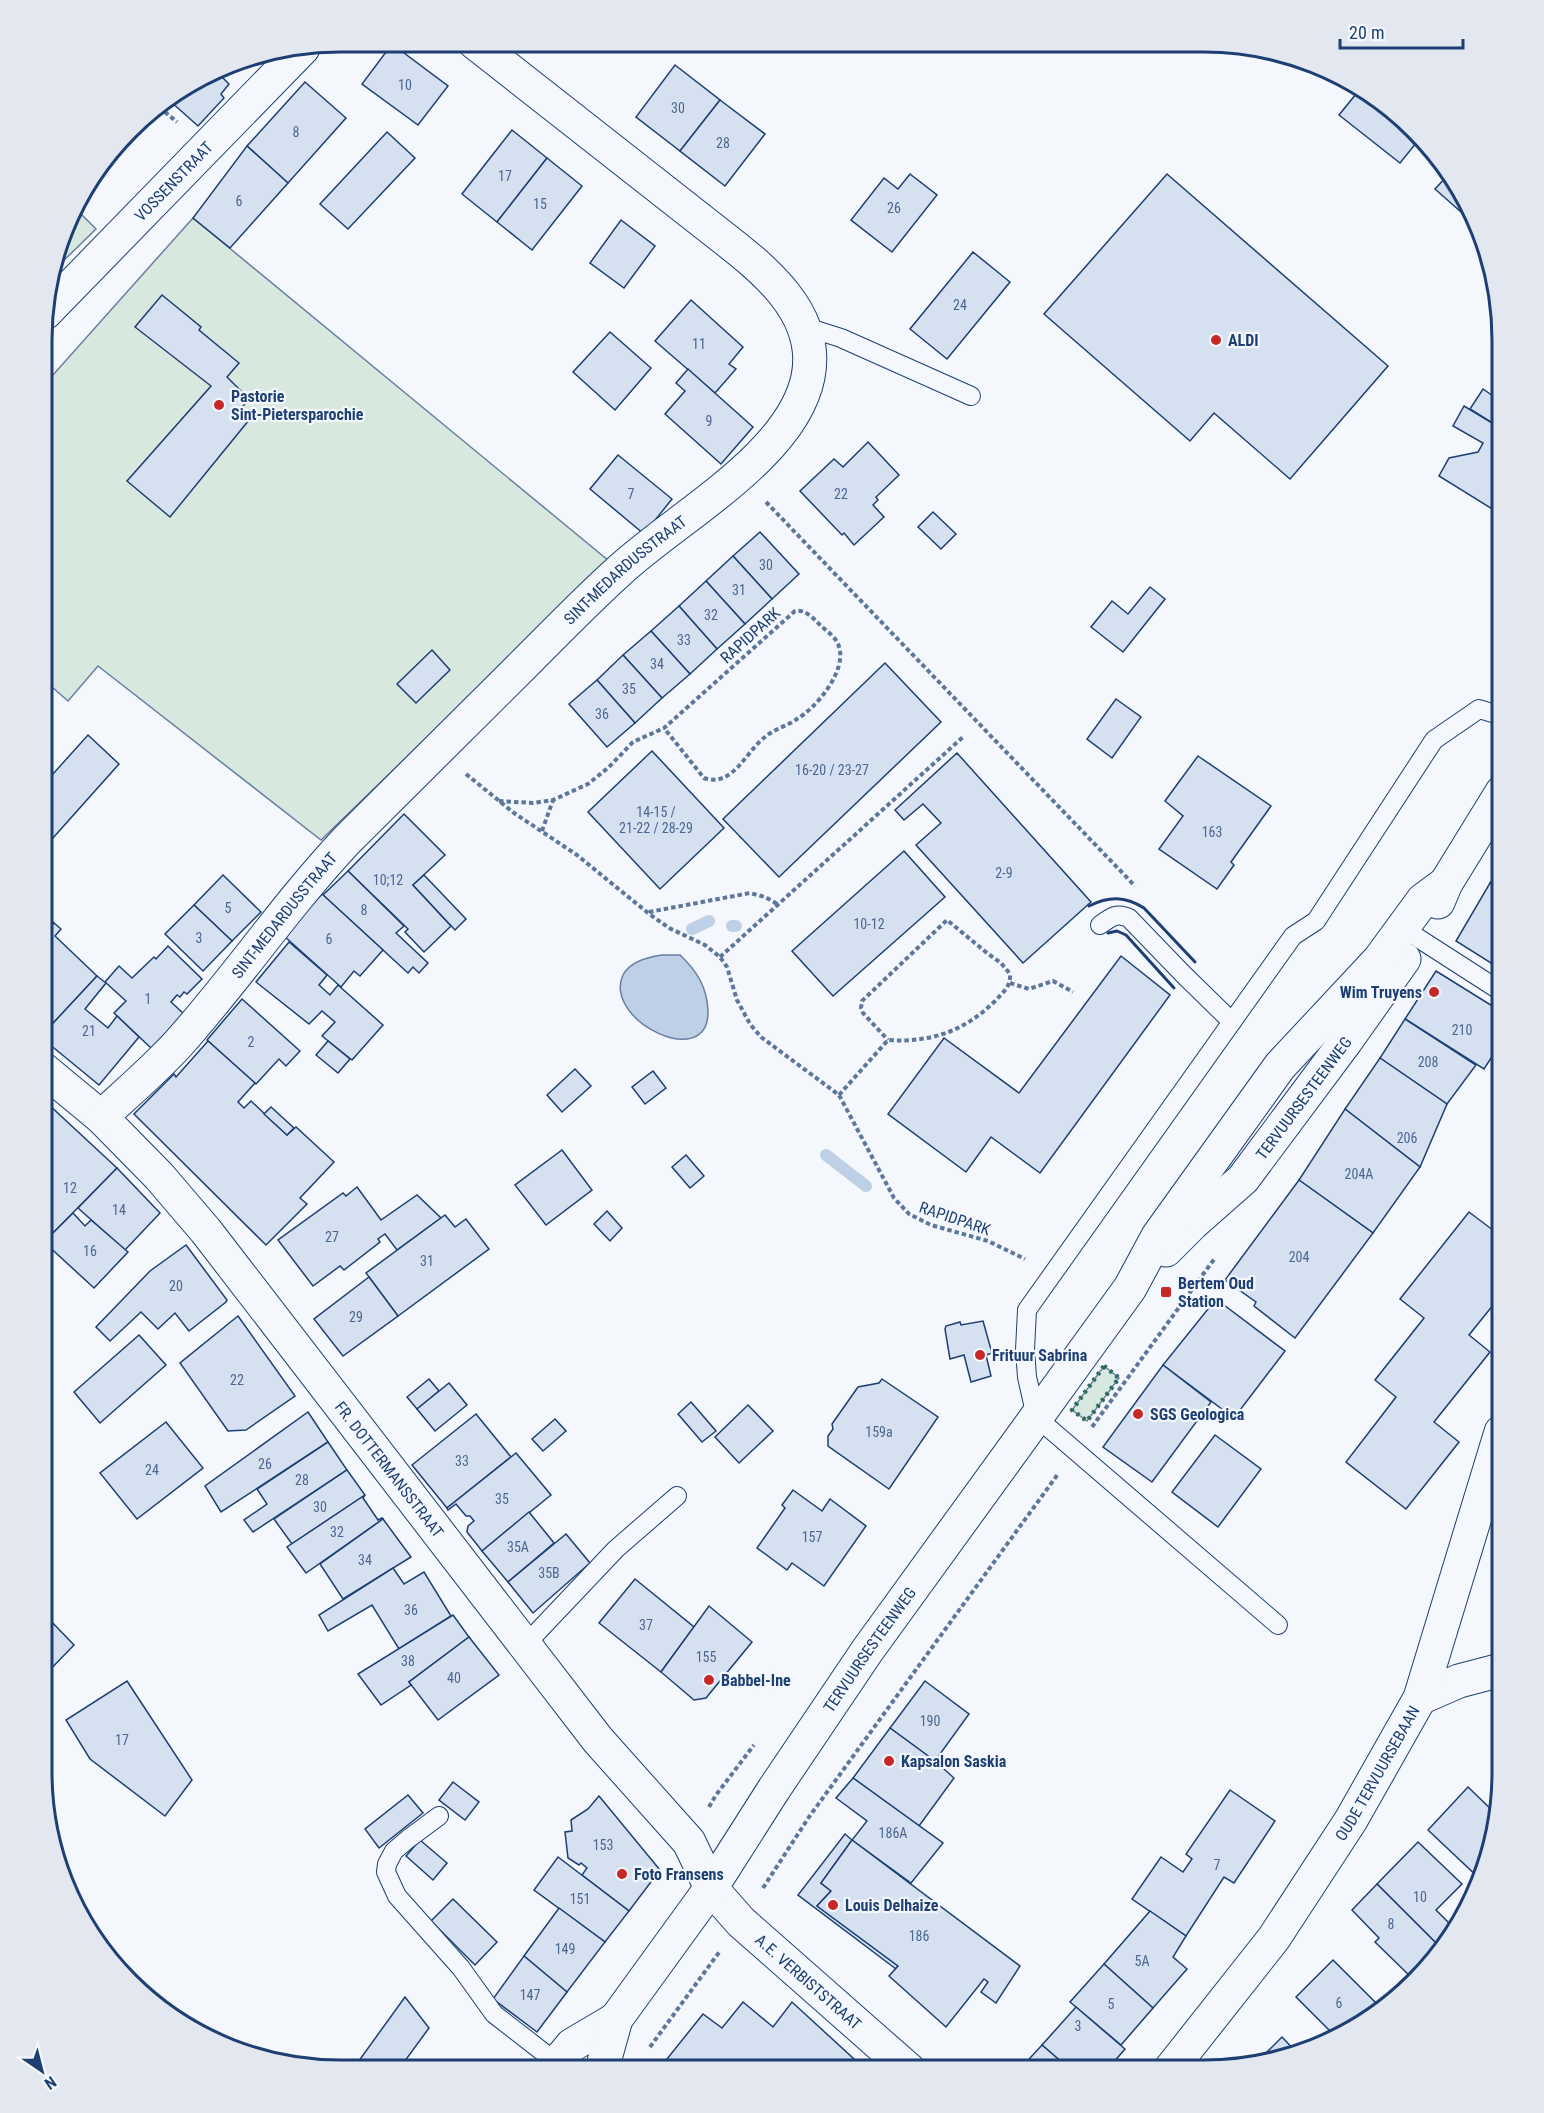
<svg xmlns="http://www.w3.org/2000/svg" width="1544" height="2113" viewBox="0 0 1544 2113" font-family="'Roboto Condensed',sans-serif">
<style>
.green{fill:#d7e8df;stroke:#687fa3;stroke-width:1.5}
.water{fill:#bed0e5;stroke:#687fa3;stroke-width:1.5}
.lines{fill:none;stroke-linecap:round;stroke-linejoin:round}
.stream{stroke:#bed0e5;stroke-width:12}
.building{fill:#d5e0f0;stroke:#1d3f73;stroke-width:1.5}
.service-casing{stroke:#1d3f73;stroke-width:20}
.minor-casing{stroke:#1d3f73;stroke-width:35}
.primary-casing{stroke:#1d3f73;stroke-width:35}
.path{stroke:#5e769c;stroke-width:4;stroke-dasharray:4.5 3;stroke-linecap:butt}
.service{stroke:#f4f7fb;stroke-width:18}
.minor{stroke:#f4f7fb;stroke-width:33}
.primary{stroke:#f4f7fb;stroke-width:33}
.hedge{stroke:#2c6c60;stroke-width:4.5;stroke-dasharray:3 4.5;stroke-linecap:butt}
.wall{stroke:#1d3f73;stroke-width:3}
.poi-dot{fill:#c62828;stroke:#f4f7fb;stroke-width:2}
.labels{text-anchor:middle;stroke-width:4.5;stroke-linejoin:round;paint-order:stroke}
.number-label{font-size:14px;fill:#4b6792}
.street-label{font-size:16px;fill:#1d3f73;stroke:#f4f7fb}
.poi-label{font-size:16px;font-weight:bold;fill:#1d3f73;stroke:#f4f7fb;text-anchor:start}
.rim{fill:none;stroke:#1d3f73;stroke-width:3}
</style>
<rect width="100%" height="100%" fill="#f4f7fb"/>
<g class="green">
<path d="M76,209L96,229L56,268Z"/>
<path d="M193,218L609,561L321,840L98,666L68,701L44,680V385Z"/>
<path d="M1104,1366L1119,1378L1087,1421L1072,1410Z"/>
</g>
<path class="water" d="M662,955H680C697,971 707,987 708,1011C709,1073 602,1020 623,975C630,961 648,957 662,955Z"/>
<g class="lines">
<g class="stream">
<path d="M732,926H736"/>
<path d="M692,929L709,921"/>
<path d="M826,1155L866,1186"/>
</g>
</g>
<g class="building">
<path d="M578,43H597L589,52Z"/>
<path d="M392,44L448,86L418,125L362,84Z"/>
<path d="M675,65L720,100L680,151L636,117Z"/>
<path d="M218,73L229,84L221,94L224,98L198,126L170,101Z"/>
<path d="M305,82L346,118L288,183L247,146Z"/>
<path d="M1361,88L1370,92L1421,137L1400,163L1339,115Z"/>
<path d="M720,100L765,134L725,186L680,151Z"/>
<path d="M512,130L547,158L497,222L462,194Z"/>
<path d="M387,132L415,158L348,229L320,204Z"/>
<path d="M247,146L288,183L230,248L193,218Z"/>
<path d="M547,158L582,186L532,250L497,222Z"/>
<path d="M910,174L937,195L892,252L851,220L884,178L898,189Z"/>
<path d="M1167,174L1388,366L1290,479L1214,413L1190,441L1044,314Z"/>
<path d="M1449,174L1471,208L1478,227L1435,189Z"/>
<path d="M621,220L655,246L624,288L590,263Z"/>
<path d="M973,252L1010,282L947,359L910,329Z"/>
<path d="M162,295L201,327L199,330L239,363L227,377L249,399L239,411L249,420L170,517L127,481L211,386L135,327Z"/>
<path d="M691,300L743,347L729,364L736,369L715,393L655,341Z"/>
<path d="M610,332L651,368L615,410L573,372Z"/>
<path d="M688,369L753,427L721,464L665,414L685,391L676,383Z"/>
<path d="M1502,382V429L1470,409L1483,389L1493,396Z"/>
<path d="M1464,406L1502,429V515L1439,476L1449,458L1478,452L1483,443L1453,426Z"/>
<path d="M868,442L899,475L876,497L878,500L873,505L884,517L854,545L844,533L842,535L800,491L834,459L843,467Z"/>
<path d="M618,455L672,499L644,534L590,489Z"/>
<path d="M933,512L956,534L941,549L918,527Z"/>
<path d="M760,532L799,574L772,599L733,556Z"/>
<path d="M733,556L772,599L745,624L706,581Z"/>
<path d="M706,581L745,624L717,649L679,606Z"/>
<path d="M1150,587L1165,599L1123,652L1091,627L1112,601L1128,614Z"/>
<path d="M679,606L717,649L690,674L651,631Z"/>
<path d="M651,631L690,674L662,698L623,655Z"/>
<path d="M432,650L450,670L416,703L397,684Z"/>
<path d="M623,655L662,698L635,723L597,680Z"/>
<path d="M885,663L941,722L779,877L723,819Z"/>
<path d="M597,680L635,723L607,747L569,704Z"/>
<path d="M1116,699L1141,717L1112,758L1087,739Z"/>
<path d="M88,735L119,764L44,848V784Z"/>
<path d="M652,751L724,828L660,889L588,812Z"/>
<path d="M957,753L1091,902L1023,963L916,845L941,823L923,804L904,820L895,810Z"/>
<path d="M1198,756L1271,806L1231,862L1234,865L1217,889L1159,849L1183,816L1165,801Z"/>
<path d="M404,814L445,855L413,885L451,926L424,952L405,932L408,929L348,871Z"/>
<path d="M904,851L945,897L833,996L792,951Z"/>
<path d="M1502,865V890L1490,883Z"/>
<path d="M348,871L404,926L396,933L428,963L419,973L413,967L408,973L323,895Z"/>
<path d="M223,875L261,912L232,941L194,905Z"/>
<path d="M424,875L466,919L455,930L413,885Z"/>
<path d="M1490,883L1502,890V970L1456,941Z"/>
<path d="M322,894L383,950L360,976L354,971L341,987L284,936Z"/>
<path d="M194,905L232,941L203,971L165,934Z"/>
<path d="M44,914L54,923L43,935Z"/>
<path d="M54,923L61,929L55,936L97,976L43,1034V935Z"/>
<path d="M289,942L327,975L319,985L330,995L338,985L383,1025L352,1060L322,1036L335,1022L322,1011L309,1024L256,982Z"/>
<path d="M168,946L202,979L187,994L184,992L180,997L177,995L171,1002L184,1014L151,1048L114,1013L126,1001L105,982L119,966L132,978L154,957L156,959Z"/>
<path d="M1121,956L1170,995L1040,1173L991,1137L966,1172L888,1114L944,1038L1019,1093Z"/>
<path d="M1436,971L1502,1012V1041L1484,1069L1405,1019Z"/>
<path d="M97,976L106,983L85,1009L108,1028L117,1016L139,1037L99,1085L43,1039V1034Z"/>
<path d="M242,999L300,1051L286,1066L279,1059L256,1084L207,1040Z"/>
<path d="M1405,1019L1476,1065L1447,1104L1380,1058Z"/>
<path d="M208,1041L255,1083L238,1102L244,1108L251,1101L287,1135L296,1127L334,1162L300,1198L307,1204L266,1245L134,1114L174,1074L176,1077Z"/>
<path d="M328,1041L350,1059L338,1073L316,1055Z"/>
<path d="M1380,1058L1447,1104L1420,1167L1345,1109Z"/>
<path d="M575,1069L591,1086L562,1112L547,1095Z"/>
<path d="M653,1071L666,1088L645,1104L632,1087Z"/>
<path d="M48,1104L117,1168L51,1235L43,1227V1109Z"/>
<path d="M271,1107L294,1128L287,1135L264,1114Z"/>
<path d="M1345,1109L1420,1167L1373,1233L1299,1180Z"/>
<path d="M562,1150L592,1190L546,1225L515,1185Z"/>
<path d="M686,1155L704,1176L690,1188L672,1167Z"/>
<path d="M117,1168L160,1213L125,1250L78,1208Z"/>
<path d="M1299,1180L1373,1233L1295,1338L1254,1306L1256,1302L1225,1280Z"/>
<path d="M357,1187L381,1220L417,1195L441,1218L397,1250L385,1234L378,1239L380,1242L344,1270L340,1266L313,1286L278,1240L343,1193L346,1196Z"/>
<path d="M607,1211L622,1228L610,1241L594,1224Z"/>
<path d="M1469,1212L1502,1237V1294L1469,1335L1490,1352L1434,1422L1459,1442L1406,1509L1346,1462L1396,1397L1375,1380L1424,1318L1400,1299Z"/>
<path d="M73,1213L85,1226L91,1220L128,1252L94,1288L44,1242Z"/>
<path d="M445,1215L455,1227L466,1219L489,1249L398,1316L366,1273Z"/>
<path d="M186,1245L227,1300L226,1302L189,1331L175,1313L158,1329L141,1312L110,1341L96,1327L150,1271Z"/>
<path d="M369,1277L398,1316L343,1356L314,1319Z"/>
<path d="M1216,1299L1285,1351L1234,1418L1163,1365Z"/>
<path d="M238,1316L295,1396L246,1430L228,1431L180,1363Z"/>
<path d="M983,1321L992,1353L986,1355L991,1376L971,1382L964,1355L950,1359L945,1329L946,1326L960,1322L961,1325Z"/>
<path d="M139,1335L166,1365L100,1423L74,1392Z"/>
<path d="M1163,1365L1211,1402L1152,1482L1103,1447Z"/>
<path d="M429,1379L439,1391L417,1409L407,1397Z"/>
<path d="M882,1379L938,1417L889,1489L828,1446V1436L833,1429L832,1424L858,1387L879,1383Z"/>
<path d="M449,1383L467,1405L435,1431L417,1409Z"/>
<path d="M691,1402L716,1431L702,1442L678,1414Z"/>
<path d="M748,1405L773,1431L739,1463L715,1437Z"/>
<path d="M308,1412L328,1442L221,1512L205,1486Z"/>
<path d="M476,1414L511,1457L447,1508L412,1465Z"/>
<path d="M555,1419L566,1431L543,1451L532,1439Z"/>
<path d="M166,1422L203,1468L137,1519L100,1473Z"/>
<path d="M1215,1435L1261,1469L1218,1527L1172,1492Z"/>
<path d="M328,1442L347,1470L253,1532L244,1520L267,1504L257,1489Z"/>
<path d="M516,1453L551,1495L482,1551L467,1532L468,1526L474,1521L470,1516H466L456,1504L448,1510L447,1508Z"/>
<path d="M347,1470L365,1495L292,1544L274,1519Z"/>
<path d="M793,1490L822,1511L830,1499L866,1526L824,1586L792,1563L787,1570L757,1548L785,1508L782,1505Z"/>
<path d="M365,1495L363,1498L378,1520L382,1518L383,1519L306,1573L287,1547Z"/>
<path d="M529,1512L554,1543L508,1582L482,1551Z"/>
<path d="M383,1519L411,1557L343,1599L320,1564Z"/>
<path d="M566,1534L590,1563L533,1613L508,1582Z"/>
<path d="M393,1568L404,1584L424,1572L451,1616L399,1649L372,1605L328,1631L319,1615Z"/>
<path d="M635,1579L694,1627L661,1672L599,1623Z"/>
<path d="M709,1606L752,1642L706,1698L694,1700L661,1672Z"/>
<path d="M453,1615L469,1637L409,1682L411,1685L381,1705L358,1674Z"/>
<path d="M48,1618L74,1645L42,1678V1624Z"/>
<path d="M469,1637L499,1675L438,1720L409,1682Z"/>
<path d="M127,1681L192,1780L165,1816L90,1759L66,1720Z"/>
<path d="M925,1681L969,1714L935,1761L890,1728Z"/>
<path d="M890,1728L935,1761L954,1778L919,1826L853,1778Z"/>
<path d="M853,1778L943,1843L911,1883L852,1840L867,1821L836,1798Z"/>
<path d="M453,1782L479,1802L465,1820L439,1800Z"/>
<path d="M1468,1787L1497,1815L1486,1869L1480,1879L1428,1830Z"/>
<path d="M1230,1790L1275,1821L1234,1883L1224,1877L1186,1936L1132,1899L1161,1857L1183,1872L1192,1859L1186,1854Z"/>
<path d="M408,1795L423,1813L379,1848L365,1829Z"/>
<path d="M599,1796L660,1870L629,1911L582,1875L587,1868L581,1863L579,1865L568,1858L565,1832L572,1831L571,1820L588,1809Z"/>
<path d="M845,1834L852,1840L821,1883L831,1891L817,1906L898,1966L896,1969L798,1895Z"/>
<path d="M420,1840L447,1863L433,1880L406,1856Z"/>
<path d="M852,1840L1020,1966L996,2003L981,1992L988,1982L984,1979L946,2027L889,1976L898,1966L817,1906L831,1891L821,1883Z"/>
<path d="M1418,1842L1462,1884L1436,1910L1456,1930L1442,1949L1377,1884Z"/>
<path d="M558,1857L629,1911L605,1942L534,1890Z"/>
<path d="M1377,1884L1442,1949L1414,1980L1375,1942L1379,1938L1352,1910Z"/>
<path d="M453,1899L497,1942L475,1965L431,1921Z"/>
<path d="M559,1908L605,1942L567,1992L524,1956Z"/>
<path d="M1150,1911L1186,1936L1173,1957L1187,1969L1153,2008L1104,1964Z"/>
<path d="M524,1956L567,1992L537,2032L493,1999Z"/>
<path d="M1333,1960L1382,2009L1338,2039L1296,1997Z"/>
<path d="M1104,1964L1153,2008L1121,2045L1070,2002Z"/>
<path d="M405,1997L429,2028L399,2069H353Z"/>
<path d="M743,2002L773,2027L792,2002L866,2070L659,2069L703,2014L722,2028Z"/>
<path d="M1076,2007L1125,2049L1106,2071L1101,2069L1072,2071L1042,2045Z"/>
<path d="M1282,2037L1298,2054L1300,2052L1302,2053L1281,2061L1262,2063L1259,2060Z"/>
<path d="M1042,2045L1072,2071L1019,2070Z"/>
</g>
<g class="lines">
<defs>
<g id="service">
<path d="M803,326L841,338L971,396"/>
<path d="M1100,925C1111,917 1117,912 1129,918L1183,974L1232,1022"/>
<path d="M1418,938L1502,992"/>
<path d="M1278,1625L1036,1417L1027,1377L1025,1350L1027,1310L1293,936L1316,921L1434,740L1479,709L1502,716"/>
<path d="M525,1645L616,1549L677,1496"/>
<path d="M439,1816L408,1839L394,1851L387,1864L386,1872L397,1896L461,1968L494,2014L557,2063"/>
</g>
<g id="minor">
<path id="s1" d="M45,313L303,48"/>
<path id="s2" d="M43,1069L101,1117L159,1176L206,1231L598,1740L689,1842L711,1888L741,1922L909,2070"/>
<path id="s3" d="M101,1117C127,1093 154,1070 178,1044C237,978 286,905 347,840C407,781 467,721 527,661C557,631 587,600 618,572C674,519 792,457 808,377C821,312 761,267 716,232L474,42"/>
<path d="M1420,1698L1459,1681L1501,1670"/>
<path id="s4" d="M1169,2071L1274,1938L1351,1820L1420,1698L1501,1432"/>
</g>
<g id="primary">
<path d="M1438,902L1446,883L1502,792"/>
<path id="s5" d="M1166,1250L1192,1224L1243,1179L1346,1041L1404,959"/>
<path d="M552,2069L572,2045L616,2019"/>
<path id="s6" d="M602,2069L616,2019L711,1888L774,1789L867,1651L1130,1288L1158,1236L1280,1066L1379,960L1423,900L1446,883"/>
</g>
</defs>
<use href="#service" class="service-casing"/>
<use href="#minor" class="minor-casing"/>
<use href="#primary" class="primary-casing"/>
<g class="path">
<path d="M159,107L177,122"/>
<path d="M766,502L1135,886"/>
<path d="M466,774L514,813L577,855L648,913L669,928L705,945L720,957L727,967L737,1000L750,1024L761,1037L839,1095L894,1198L909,1214L931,1225L988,1241L1025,1259"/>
<path d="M499,801L533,803L553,800L588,784L609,767L633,742L664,728L795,611C806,609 814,619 821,626C828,632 837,638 839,647C847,671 816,708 797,719C787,726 774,729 765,737C746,751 733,788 704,778L664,728"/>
<path d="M542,831L553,800"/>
<path d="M649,912L750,893L765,897L779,905"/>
<path d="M720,957L963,737"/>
<path d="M1010,983L1029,989L1053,981L1073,992"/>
<path d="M839,1095L888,1040C930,1043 965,1031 995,1001C1003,992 1011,987 1010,974L1001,963L987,953L947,920L862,1001L861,1008L863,1013L888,1040"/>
<path d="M1092,1427L1215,1258"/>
<path d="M709,1807L716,1795L754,1745"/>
<path d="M763,1888L809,1817L1058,1474"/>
<path d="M650,2047L720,1951"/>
</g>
<use href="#service" class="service"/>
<use href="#minor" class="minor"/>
<use href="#primary" class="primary"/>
<path class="hedge" d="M1104,1366L1119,1378L1087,1421L1072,1410Z"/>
<g class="wall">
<path d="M1089,906C1109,896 1125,896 1144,908L1195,962"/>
<path d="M1108,933L1117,931L1126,935L1174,988"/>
</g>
</g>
<g class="poi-dot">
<circle cx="1216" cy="340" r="6"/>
<circle cx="219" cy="405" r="6"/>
<circle cx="1434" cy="992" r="6"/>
<rect x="1160" y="1286" width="12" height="12" rx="3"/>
<circle cx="980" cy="1355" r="6"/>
<circle cx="1138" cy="1414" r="6"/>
<circle cx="709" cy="1680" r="6"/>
<circle cx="889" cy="1761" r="6"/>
<circle cx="622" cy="1874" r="6"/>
<circle cx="833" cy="1905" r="6"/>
</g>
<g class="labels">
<g class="number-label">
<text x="405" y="90">10</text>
<text x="678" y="113">30</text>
<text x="296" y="137">8</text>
<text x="723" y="148">28</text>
<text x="505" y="181">17</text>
<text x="239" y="206">6</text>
<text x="540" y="209">15</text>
<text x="894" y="213">26</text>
<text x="960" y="310">24</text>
<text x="699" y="349">11</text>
<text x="709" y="426">9</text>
<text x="631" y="499">7</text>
<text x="841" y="499">22</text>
<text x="766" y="570">30</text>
<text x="739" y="595">31</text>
<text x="711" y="620">32</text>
<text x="684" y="645">33</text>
<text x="657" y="669">34</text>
<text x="629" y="694">35</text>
<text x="602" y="719">36</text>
<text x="832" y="775">16-20 / 23-27</text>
<text x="656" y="817">14-15 /<tspan x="656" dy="16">21-22 / 28-29</tspan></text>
<text x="1212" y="837">163</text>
<text x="1004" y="878">2-9</text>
<text x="388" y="885">10;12</text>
<text x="228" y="913">5</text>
<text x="364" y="915">8</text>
<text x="869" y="929">10-12</text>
<text x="199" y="943">3</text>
<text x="329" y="944">6</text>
<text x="148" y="1004">1</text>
<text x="1462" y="1035">210</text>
<text x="89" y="1036">21</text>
<text x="251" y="1047">2</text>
<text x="1428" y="1067">208</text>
<text x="1407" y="1143">206</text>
<text x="1359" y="1179">204A</text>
<text x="70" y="1193">12</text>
<text x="119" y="1215">14</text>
<text x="332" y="1242">27</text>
<text x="90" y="1256">16</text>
<text x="1299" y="1262">204</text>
<text x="427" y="1266">31</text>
<text x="176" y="1291">20</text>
<text x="356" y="1322">29</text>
<text x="237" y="1385">22</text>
<text x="879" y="1437">159a</text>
<text x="462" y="1466">33</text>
<text x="265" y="1469">26</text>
<text x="152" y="1475">24</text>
<text x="302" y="1485">28</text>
<text x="502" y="1504">35</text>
<text x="320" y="1512">30</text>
<text x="337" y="1537">32</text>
<text x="812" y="1542">157</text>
<text x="518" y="1552">35A</text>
<text x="365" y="1565">34</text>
<text x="549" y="1578">35B</text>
<text x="411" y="1615">36</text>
<text x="646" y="1630">37</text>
<text x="706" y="1662">155</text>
<text x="408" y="1666">38</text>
<text x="454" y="1683">40</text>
<text x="930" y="1726">190</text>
<text x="122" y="1745">17</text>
<text x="893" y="1838">186A</text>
<text x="603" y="1850">153</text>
<text x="1217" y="1870">7</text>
<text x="1420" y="1902">10</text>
<text x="580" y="1904">151</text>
<text x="1391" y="1929">8</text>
<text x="919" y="1941">186</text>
<text x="565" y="1954">149</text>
<text x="1142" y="1966">5A</text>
<text x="530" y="2000">147</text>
<text x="1339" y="2008">6</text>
<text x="1111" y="2009">5</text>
<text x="1078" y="2031">3</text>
</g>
<g class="street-label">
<text dy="6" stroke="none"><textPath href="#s1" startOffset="184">VOSSENSTRAAT</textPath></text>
<text dy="6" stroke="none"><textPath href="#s3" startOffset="759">SINT-MEDARDUSSTRAAT</textPath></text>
<text transform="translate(750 635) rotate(-42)" y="6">RAPIDPARK</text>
<text dy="6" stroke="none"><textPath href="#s3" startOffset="273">SINT-MEDARDUSSTRAAT</textPath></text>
<text dy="6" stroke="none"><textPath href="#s5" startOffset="206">TERVUURSESTEENWEG</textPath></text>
<text transform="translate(955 1218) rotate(19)" y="6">RAPIDPARK</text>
<text dy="6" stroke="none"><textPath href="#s2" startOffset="531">FR. DOTTERMANSSTRAAT</textPath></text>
<text dy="6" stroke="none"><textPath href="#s6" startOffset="500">TERVUURSESTEENWEG</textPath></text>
<text dy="6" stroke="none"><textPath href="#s4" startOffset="364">OUDE TERVUURSEBAAN</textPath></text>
<text dy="6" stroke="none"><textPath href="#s2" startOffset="1196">A.E. VERBISTSTRAAT</textPath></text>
</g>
<g class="poi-label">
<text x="1228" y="346">ALDI</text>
<text x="231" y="402">Pastorie<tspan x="231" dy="18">Sint-Pietersparochie</tspan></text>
<text x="1422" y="998" text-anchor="end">Wim Truyens</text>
<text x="1178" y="1289">Bertem Oud<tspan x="1178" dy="18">Station</tspan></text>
<text x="992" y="1361">Frituur Sabrina</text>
<text x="1150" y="1420">SGS Geologica</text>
<text x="721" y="1686">Babbel-Ine</text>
<text x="901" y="1767">Kapsalon Saskia</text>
<text x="634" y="1880">Foto Fransens</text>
<text x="845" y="1911">Louis Delhaize</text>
</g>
</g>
<path d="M0 0H1544V2113H0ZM340 52H1204A288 288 0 0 1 1492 340V1772A288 288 0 0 1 1204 2060H340A288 288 0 0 1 52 1772V340A288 288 0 0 1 340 52Z" fill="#e3e8f0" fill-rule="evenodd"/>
<path class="rim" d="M340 52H1204A288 288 0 0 1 1492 340V1772A288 288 0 0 1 1204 2060H340A288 288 0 0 1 52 1772V340A288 288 0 0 1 340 52Z"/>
<g transform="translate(42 2071) rotate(145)" stroke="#f4f7fb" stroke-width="4.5" paint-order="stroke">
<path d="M0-4.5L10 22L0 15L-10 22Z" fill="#1d3f73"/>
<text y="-9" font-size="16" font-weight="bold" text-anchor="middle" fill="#1d3f73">N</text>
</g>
<path d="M1340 39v9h123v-9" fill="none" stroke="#1d3f73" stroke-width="3"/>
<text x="1349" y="39" font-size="18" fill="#1d3f73" stroke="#f4f7fb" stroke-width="4.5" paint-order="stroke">20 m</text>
</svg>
